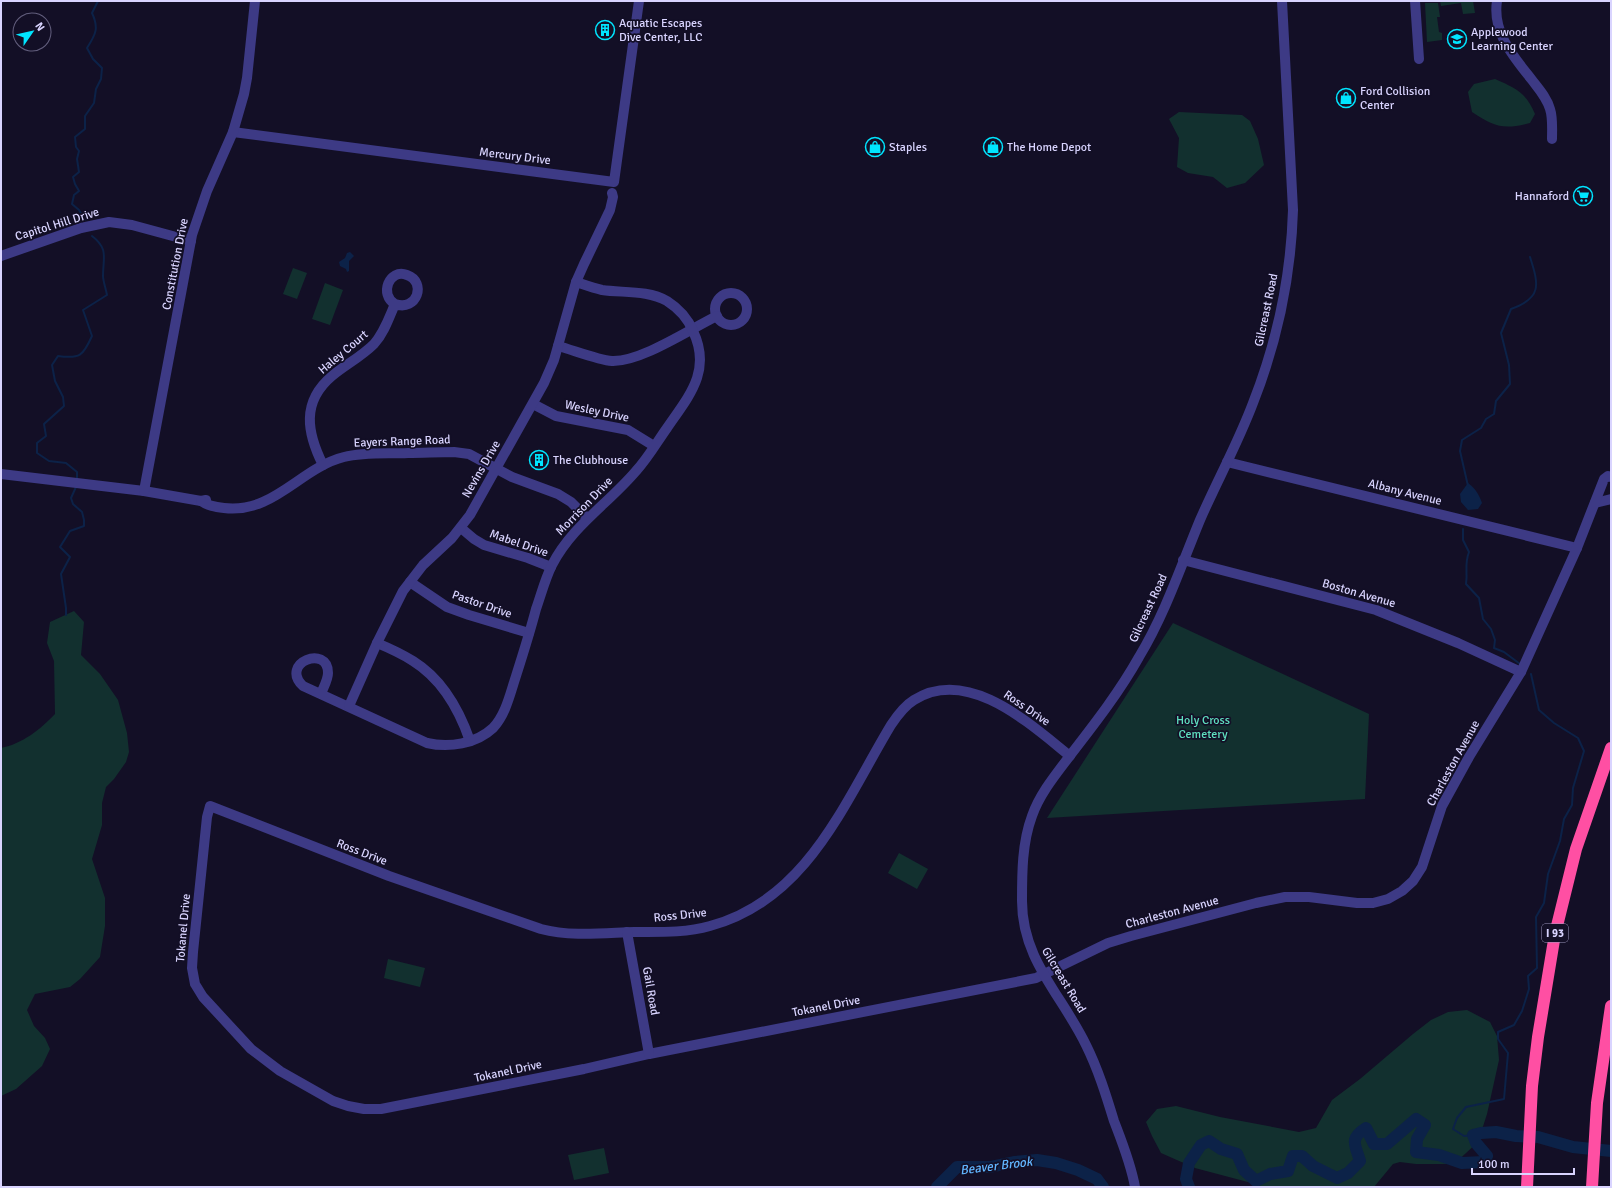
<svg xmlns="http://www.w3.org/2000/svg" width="1612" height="1188" viewBox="0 0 1612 1188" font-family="Signika,sans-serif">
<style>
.green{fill:#12302f}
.water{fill:#0c2248}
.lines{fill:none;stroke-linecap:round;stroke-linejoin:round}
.stream{stroke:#0c2248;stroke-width:2}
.river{stroke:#0c2248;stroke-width:12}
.minor{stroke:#3d3a85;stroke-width:10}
.highway{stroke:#ff4fa3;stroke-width:12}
.labels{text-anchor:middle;stroke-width:3.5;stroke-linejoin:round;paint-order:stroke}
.shield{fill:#130f26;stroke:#9e99be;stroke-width:1}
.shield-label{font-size:11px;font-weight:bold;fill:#d9d4ff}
.poi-label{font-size:12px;fill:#d9d4ff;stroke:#130f26;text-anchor:start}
.street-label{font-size:12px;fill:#d9d4ff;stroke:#130f26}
.park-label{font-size:12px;fill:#5fe0c0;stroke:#130f26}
.water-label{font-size:13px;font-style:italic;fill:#62b6ff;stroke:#130f26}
</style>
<rect width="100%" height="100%" fill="#130f26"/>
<g class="green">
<path d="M1440,1H1473L1475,13L1463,14L1461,3L1441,6Z"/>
<path d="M1425,3H1438L1440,17H1437L1439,32L1442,33V40L1427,42Z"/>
<path d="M1495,79C1515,88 1526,92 1535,114L1530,123C1503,130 1495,127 1472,112L1468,92L1474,84Z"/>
<path d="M1179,112L1242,115L1250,121L1258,139L1264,165L1245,183L1227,188L1213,177L1188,173L1177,167L1179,138L1169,119Z"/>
<path d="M293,268L307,273L297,299L283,294Z"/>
<path d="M325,283L343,290L330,325L312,319Z"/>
<path d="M74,611L84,622L81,655L100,674L118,700L127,733L129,752L126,762L114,779L106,787L102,803V825L92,859L105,898V926L100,957L80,979L70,987L35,994L27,1010L34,1026L45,1038L50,1049L42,1066L16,1089L1,1096V748C22,744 41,729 55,714L54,661L47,643L50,622Z"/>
<path d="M1173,623L1369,714L1365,799L1047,818Z"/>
<path d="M899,853L928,869L917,889L888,873Z"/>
<path d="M388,959L425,968L420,987L384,978Z"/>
<path d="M1467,1010L1490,1022L1497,1036L1499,1060L1487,1114L1478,1142L1454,1164H1416L1400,1162L1393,1164L1374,1187H1261L1259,1185L1195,1168L1161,1153L1152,1136L1146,1122L1157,1109L1176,1106L1220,1117L1299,1132L1316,1128L1332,1100L1360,1079L1413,1034L1431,1020L1448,1012Z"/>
<path d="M604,1148L609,1173L574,1180L568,1155Z"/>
</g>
<g class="water">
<path d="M350,252L354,256L349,261V271L347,272L346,269L340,266L339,262L345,258L347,253Z"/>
<path d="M1468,483C1476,489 1479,495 1482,503L1478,509L1468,510L1461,502L1460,494Z"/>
</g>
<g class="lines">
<g class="stream">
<path d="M85,220L79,210L72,204L74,195L79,191L75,184L73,177L79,172L77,159L79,151L76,147L75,137L85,129V116L94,103L96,89L101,79L102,68L93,59L87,48C96,34 99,28 92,13L98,1"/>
<path d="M77,480V472L66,463L49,461L37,453V443L46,436L44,424L64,406L63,397L55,381L52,365L58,356C80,359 83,356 92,336L83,310L107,295C106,289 103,281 103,276C103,258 109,249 92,236"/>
<path d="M1468,486L1460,451L1462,440L1481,428L1486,419L1494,414L1496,401L1510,384L1509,365L1501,333L1511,309C1542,298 1539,285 1530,257"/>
<path d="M1463,529V540L1469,552C1464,565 1468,570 1466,584L1479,598L1483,619L1491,629L1495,640L1494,648L1504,652L1520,664"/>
<path d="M66,615V608L61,574L70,557L60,547L70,531L84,526V520L82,512L73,504L71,498L76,487"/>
<path d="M1473,1135L1464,1136L1453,1129L1457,1118L1466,1107L1504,1099L1508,1053L1498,1039V1032L1514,1025L1522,1011L1529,989L1528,976L1537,968L1536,917L1544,903L1548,874L1560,841L1564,819L1572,805L1573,788L1584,751L1578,738L1554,723L1539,710L1531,674"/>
</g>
<g class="river">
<path d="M937,1187L957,1167H990L1014,1162L1037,1160L1056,1163L1078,1170L1097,1179L1103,1187"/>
<path d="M1189,1187L1186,1179L1189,1163L1201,1145L1209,1141L1221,1149L1237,1154L1244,1170L1256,1181L1270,1174L1288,1171L1293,1156H1302L1313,1166L1337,1178L1348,1173L1360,1161C1355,1144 1349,1139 1366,1128L1374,1144H1387L1416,1119L1425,1125L1417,1139L1416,1152L1439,1155L1462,1163L1484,1162L1487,1156L1476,1143L1473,1135L1481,1133L1496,1132L1516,1136L1538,1137L1573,1147L1611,1151"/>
</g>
<g class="minor">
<path d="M1415,1L1419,59"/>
<path d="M1497,1C1492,33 1514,57 1532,80C1539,89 1547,98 1550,109C1553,118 1552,129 1552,139"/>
<path d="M233,132L614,182L639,1"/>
<path d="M1,256L81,228L109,222L132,225L191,241"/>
<circle cx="731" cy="309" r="16"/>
<path d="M558,346C573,350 598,360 612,361C641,362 690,329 717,316"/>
<path d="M533,404L556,416L628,430L654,446"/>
<path d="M1227,462L1577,548"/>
<path d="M323,465C307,433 301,402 332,376C345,365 361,357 374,344C384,333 389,318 395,304C417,312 427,282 407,275C389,268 379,295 395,304"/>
<path d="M1,474L144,491L201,501L206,500"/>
<path d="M144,491L192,235L207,191L233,132L244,94L247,78L255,1"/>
<path d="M201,501C208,506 215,507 224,508C274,514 300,468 344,457C365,452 387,454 408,453C423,453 438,452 454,452L469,454L512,477L558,494L571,502L587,518"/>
<path d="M1595,503L1611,499"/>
<path d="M461,528L474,539L484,545L528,558L551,567"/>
<path d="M1183,560L1376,610L1458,643L1521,672"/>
<path d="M410,582L447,607L469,615L529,633"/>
<path d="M377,643C389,648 402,654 413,661C442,679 459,709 470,741"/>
<path d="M321,694C323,688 328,680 328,673C328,644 279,663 303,686L427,743C449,748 476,744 493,728C506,714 510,694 516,676C523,654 530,632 536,609C541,595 545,579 552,565C572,526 608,504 636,471C648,458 657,442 667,428C689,396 712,371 693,331C688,319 678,308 667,301C648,290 623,293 602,290C593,288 585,285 576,282"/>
<path d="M349,706L377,643L403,591L423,565L452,538L470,515L544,383L554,360L576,282L584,264L610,210L613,197L612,193"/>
<path d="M1070,756C1030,724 968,666 914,700C904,706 897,716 891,725C844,803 807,900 710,926C686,933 659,932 634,932C604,933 571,937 541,929L389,876L210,806L207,817L193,952L192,968L195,984L203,997L251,1049L280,1071L333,1101L348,1106L364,1109H381L584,1069L649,1054L1036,978L1108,943L1131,936L1256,903L1285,897H1309L1357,903H1373L1388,899L1402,891L1413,881L1422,867L1442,806L1469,757L1521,672L1577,548L1604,479L1608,476L1611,477"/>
<path d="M627,932L649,1054"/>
<path d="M1135,1187C1131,1164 1122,1142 1114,1121C1106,1095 1098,1069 1086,1045C1062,995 1022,960 1022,901C1022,873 1022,843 1032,816C1040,793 1057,773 1072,753C1096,722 1120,691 1139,657C1165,614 1181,566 1200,520C1217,481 1238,443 1253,403C1277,342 1291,275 1293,210L1282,1"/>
</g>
<g class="highway">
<path d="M1527,1187L1532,1086L1538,1037L1555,934L1576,849L1611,748"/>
<path d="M1592,1187L1597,1103L1611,1006"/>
</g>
</g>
<defs>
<symbol id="building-ring" viewBox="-11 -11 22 22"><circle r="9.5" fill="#130f26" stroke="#00e5ff" stroke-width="1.5"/><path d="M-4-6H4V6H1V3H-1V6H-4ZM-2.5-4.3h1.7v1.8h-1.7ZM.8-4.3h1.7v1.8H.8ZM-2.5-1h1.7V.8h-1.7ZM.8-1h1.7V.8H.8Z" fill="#00e5ff"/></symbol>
<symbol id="school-ring" viewBox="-11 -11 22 22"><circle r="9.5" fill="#130f26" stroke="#00e5ff" stroke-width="1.5"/><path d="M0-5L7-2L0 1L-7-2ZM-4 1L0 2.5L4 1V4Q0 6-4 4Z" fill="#00e5ff"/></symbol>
<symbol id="shop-ring" viewBox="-11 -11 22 22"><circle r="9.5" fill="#130f26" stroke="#00e5ff" stroke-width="1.5"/><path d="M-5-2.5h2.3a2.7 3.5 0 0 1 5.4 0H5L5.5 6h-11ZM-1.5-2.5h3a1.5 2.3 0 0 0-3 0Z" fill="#00e5ff"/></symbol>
<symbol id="supermarket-ring" viewBox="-11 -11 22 22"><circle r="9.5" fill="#130f26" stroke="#00e5ff" stroke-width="1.5"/><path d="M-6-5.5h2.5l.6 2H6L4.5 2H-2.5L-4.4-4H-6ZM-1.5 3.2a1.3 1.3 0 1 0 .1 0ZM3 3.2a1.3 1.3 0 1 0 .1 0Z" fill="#00e5ff"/></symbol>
</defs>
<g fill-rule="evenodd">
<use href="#building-ring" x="594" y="19" width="22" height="22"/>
<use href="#school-ring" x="1446" y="28" width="22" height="22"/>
<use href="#shop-ring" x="1335" y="87" width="22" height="22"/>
<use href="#shop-ring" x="864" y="136" width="22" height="22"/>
<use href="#shop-ring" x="982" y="136" width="22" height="22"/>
<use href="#supermarket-ring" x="1572" y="185" width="22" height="22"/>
<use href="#building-ring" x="528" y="449" width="22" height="22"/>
</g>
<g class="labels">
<rect class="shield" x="1542" y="924" width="26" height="18" rx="3"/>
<g class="shield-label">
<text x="1555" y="937">I 93</text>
</g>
<g class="poi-label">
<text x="619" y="27">Aquatic Escapes<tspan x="619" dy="14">Dive Center, LLC</tspan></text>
<text x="1471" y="36">Applewood<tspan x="1471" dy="14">Learning Center</tspan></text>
<text x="1360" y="95">Ford Collision<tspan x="1360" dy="14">Center</tspan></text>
<text x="889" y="151">Staples</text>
<text x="1007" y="151">The Home Depot</text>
<text x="1569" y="200" text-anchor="end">Hannaford</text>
<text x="553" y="464">The Clubhouse</text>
</g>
<g class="street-label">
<text transform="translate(515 156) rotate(7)" y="4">Mercury Drive</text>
<text transform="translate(57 224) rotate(-17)" y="4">Capitol Hill Drive</text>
<text transform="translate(175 264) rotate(-79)" y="4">Constitution Drive</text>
<text transform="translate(1266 310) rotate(-78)" y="4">Gilcreast Road</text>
<text transform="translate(343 352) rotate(-40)" y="4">Haley Court</text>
<text transform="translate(597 411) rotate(12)" y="4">Wesley Drive</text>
<text transform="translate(402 441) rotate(-2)" y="4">Eayers Range Road</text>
<text transform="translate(481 469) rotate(-60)" y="4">Nevins Drive</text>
<text transform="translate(1405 492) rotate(14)" y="4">Albany Avenue</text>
<text transform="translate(584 506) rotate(-46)" y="4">Morrison Drive</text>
<text transform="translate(519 543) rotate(19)" y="4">Mabel Drive</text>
<text transform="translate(1359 593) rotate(16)" y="4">Boston Avenue</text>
<text transform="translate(482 604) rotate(19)" y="4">Pastor Drive</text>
<text transform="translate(1148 608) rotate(-65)" y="4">Gilcreast Road</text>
<text transform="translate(1027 708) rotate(34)" y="4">Ross Drive</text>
<text transform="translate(1453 763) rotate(-61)" y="4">Charleston Avenue</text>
<text transform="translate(362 852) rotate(21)" y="4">Ross Drive</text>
<text transform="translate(1172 912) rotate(-15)" y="4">Charleston Avenue</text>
<text transform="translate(680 915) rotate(-6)" y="4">Ross Drive</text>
<text transform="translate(183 928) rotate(-85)" y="4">Tokanel Drive</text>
<text transform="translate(1064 980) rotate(59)" y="4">Gilcreast Road</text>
<text transform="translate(651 991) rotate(80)" y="4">Gail Road</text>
<text transform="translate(826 1006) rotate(-11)" y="4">Tokanel Drive</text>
<text transform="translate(508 1071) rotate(-12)" y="4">Tokanel Drive</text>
</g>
<g class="park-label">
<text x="1203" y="724">Holy Cross<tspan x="1203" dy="14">Cemetery</tspan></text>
</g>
<g class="water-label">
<text transform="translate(996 1165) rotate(-7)" y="5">Beaver Brook</text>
</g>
</g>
<rect width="1612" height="1188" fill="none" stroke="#d9d4ff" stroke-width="4"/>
<g transform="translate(32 32) rotate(56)"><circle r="19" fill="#130f26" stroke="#625e7d"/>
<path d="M0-3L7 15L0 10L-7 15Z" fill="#00e5ff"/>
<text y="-6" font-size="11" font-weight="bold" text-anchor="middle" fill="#d9d4ff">N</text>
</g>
<path d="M1472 1168v6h102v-6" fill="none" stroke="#d9d4ff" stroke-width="2"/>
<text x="1478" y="1168" font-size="12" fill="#d9d4ff" stroke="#130f26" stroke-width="3" paint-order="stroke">100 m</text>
</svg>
